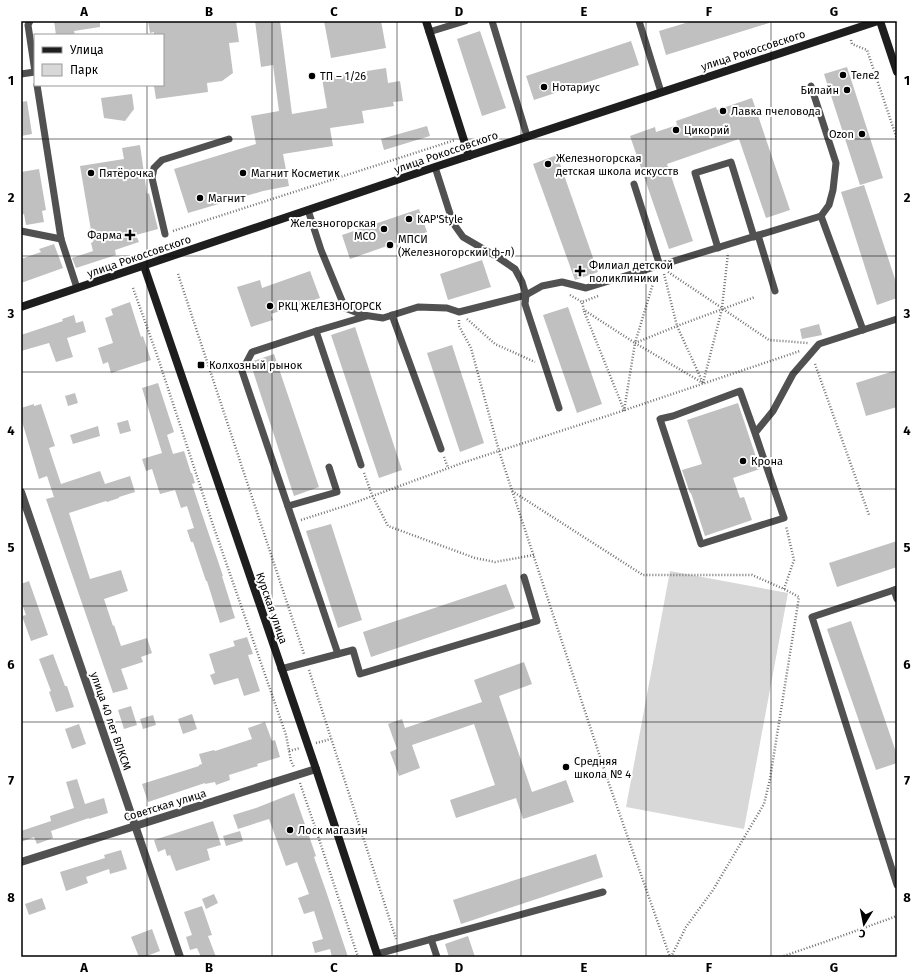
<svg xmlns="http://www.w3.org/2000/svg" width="918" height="978" viewBox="0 0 918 978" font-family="'Fira Sans',sans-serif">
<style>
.green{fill:#d8d8d8}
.building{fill:#c0c0c0}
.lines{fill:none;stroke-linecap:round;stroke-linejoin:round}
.path{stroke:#737373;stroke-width:2.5;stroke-dasharray:1 2;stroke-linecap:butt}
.lane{stroke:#515151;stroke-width:7}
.street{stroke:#515151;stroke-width:8}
.secondary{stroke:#1e1e1e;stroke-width:8}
.grid{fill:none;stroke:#000;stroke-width:1;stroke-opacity:0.55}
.poi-dot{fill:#000;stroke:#fff;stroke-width:1.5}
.labels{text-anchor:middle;stroke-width:4;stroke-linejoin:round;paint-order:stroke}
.street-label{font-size:11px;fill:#000;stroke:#fff}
.poi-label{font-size:11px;fill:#000;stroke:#fff;text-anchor:start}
.neatline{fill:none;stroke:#000;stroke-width:1.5}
.grid-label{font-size:13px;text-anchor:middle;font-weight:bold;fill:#000}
</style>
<rect width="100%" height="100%" fill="#fff"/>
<path class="green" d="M670,571L788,593L744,829L626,807Z"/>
<g class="building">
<path d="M54,21H100V27L74,31L75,35H56Z"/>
<path d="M148,21H236L239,42L229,43L233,73L222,81L207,83L208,92L156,99L154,86L163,85V35H154V32L150,33Z"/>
<path d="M255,21H280L292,114L327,108L322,78L386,68L388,83L400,81L403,101L393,102L394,106L362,111L364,123L330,128L333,146L283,154L289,186L263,191L188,213L174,169L256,144L251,116L279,111L273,65L261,67Z"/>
<path d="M324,21H381L386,48L331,58Z"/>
<path d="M692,21H769V23L666,55L659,31Z"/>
<path d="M480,31L506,108L482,116L457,39Z"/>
<path d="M631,41L639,65L534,100L526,76Z"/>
<path d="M847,67L883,178L860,185L824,74Z"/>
<path d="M132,94L134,109L125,121L104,118L101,98Z"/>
<path d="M752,98L790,210L766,218L739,139L667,164L693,241L669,249L630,136L655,127L656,132L677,125L676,121L716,107L717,110Z"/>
<path d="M27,101L32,134L21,136V102Z"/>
<path d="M427,126L430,136L384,150L381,139Z"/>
<path d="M140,145L147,194L149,193L158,229L136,235L139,242L115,250L116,255L76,268L72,258L93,251L91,243L93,242L80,166L124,159L122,148Z"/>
<path d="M557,155L598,272L575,280L533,164Z"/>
<path d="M39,169L46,210L42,211L44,222L26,225L24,214L21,215V172Z"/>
<path d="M864,185L897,285V298L877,305L841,192Z"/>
<path d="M419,209L427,232L350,259L342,235Z"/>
<path d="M54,244L63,268L21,283V259L41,252L39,249Z"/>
<path d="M482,260L491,287L448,300L440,274Z"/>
<path d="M310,271L320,298L271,314L273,320L251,327L237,287L260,280L262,288Z"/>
<path d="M130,302L141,337L143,336L151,360L111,373L108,362L103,364L98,348L113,343L105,318L113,315L111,309Z"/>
<path d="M568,307L602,404L577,413L543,315Z"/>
<path d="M74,315L76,323L83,321L86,332L67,338L73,357L56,362L49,343L21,351V335L63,321L62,319Z"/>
<path d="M819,324L822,335L802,339L800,329Z"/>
<path d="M355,327L402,470L379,478L331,335Z"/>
<path d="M452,345L484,443L460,452L427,353Z"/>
<path d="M274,354L319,487L294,496L251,365L253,361Z"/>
<path d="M897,370V407L866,416L856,383Z"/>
<path d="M158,383L174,432L167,435L173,454L184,451L191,473H192L195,483L192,484L198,502L223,576H222L235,618L220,623L207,581H206L193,542H191L187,530L194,528L187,506L181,508L175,490L160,494L152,469L146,471L142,459L162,453L142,388Z"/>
<path d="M75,393L78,403L68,406L65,396Z"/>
<path d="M738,403L760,469L733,478L740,498L744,497L752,520L705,536L691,493H690L682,470L702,464L687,420Z"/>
<path d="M34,404V406L41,404L55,446L49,448L61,484L100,471L105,484L130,476L135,492L119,497V498L107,502L106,501L69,513L90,579L121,570L128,591L104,599L113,626L114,625L121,646L147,638L152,653L141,657L143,662L121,669L128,689L113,693L46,499L54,497L47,476L39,479L21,418V408Z"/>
<path d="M128,420L131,431L120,434L117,423Z"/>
<path d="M98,426L100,436L73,444L70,435Z"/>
<path d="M331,524L362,620L338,628L306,531Z"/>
<path d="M897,541V567L837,587L829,563Z"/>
<path d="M29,581L48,635L31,641L22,616L26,615L21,601V584Z"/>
<path d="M506,584L515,608L371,657L363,632Z"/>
<path d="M851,621L897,755V763L876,770L827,629Z"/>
<path d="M247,637L253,654L248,655L260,691L244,696L238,678L214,685L210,675L215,673L209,654L235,646L233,641Z"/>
<path d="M53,654L65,686H67L74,707L56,712L49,692L51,691L39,659Z"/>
<path d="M524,662L532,684L499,696L532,792L566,780L574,802L523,819L516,798L456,818L450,800L495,785L474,724L412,745L420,768L399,776L390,752L397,749L388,724L402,719L405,728L482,702L474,680Z"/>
<path d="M131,706L137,725L124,729L118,710Z"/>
<path d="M192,714L197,729L183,734L178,719Z"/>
<path d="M153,715L156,725L143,729L140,719Z"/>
<path d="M265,722L272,741L275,740L280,757L257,764L258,766L229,775L230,780L216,785L215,782L205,784V783L148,802L142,784L199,766V765L202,764L199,754L214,750L215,751L252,739L248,728Z"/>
<path d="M79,724L86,744L72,749L65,729Z"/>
<path d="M77,779L85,804L104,798L108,813L89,819V818L51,831L53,838L37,844L34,837L21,842V831L51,821L50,816L74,808L66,782Z"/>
<path d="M294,793L316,856L314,857L326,891L348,957H332L330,949L315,953L312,942L323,939L314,911L304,914L298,898L309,894L297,862L286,866L269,819L238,829L233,815L256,808Z"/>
<path d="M213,821L221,845L207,849L210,860L176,871L170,855L167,856L165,849L158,852L154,840Z"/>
<path d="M240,831L243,841L226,846L223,836Z"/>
<path d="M121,850L127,869L110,874L109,869L86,877L88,883L66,891L60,872L105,858L104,855Z"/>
<path d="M596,854L603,877L461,924L453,900Z"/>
<path d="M214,894L218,903L206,909L202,899Z"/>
<path d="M42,898L46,909L29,915L25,904Z"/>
<path d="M202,906L212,935L208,936L216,957H201L197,948L190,950L186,937L192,935L184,912Z"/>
<path d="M152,929L160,951L144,957H139L131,937Z"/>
<path d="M468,936L475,957H449L445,944Z"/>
</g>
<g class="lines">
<g class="path">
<path d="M851,40L852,44L867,50L897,139"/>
<path d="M173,231L455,140"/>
<path d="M668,272L722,308L728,253"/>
<path d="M178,274L304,654"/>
<path d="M664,274L677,326L703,383"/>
<path d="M655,277L635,343L677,326L755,297"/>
<path d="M133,288L157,355L214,528L286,735L291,761L294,767"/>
<path d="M570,295L582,302"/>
<path d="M598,296L582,302L584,310L635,343"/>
<path d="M723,309L769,340L808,343"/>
<path d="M584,311L624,410"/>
<path d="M467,319L495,344L535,362"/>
<path d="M459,320V326L471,348L499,451L608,781L670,957"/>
<path d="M815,364L869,515"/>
<path d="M703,383L722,309"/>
<path d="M624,411L635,343L703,383"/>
<path d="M444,457L448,468"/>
<path d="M364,473L372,495L388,526L475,558L495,562L534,555"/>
<path d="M512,491L643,575H752L784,589L799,597L770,779L764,804L713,890L686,927L671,957"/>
<path d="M301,520L348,505L465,462L616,413L800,351"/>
<path d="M784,589L794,560L786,526"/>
<path d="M309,670L396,939"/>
<path d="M316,743L331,739"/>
<path d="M289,751L300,748"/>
<path d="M300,783L315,827L358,957"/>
<path d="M781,957L836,938L897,916"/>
</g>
<g class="lane">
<path d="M30,21L28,25L35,72"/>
<path d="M492,21L527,136"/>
<path d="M639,21L661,92"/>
<path d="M429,32L465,21"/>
<path d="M21,74L35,72"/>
<path d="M37,85L61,239L77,288"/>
<path d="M811,86L836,163L833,190L829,205L821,216L863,330"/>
<path d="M435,167L453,223L463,237L499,258L515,269L522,282L526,295L542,286L562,282L586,288L821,216"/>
<path d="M634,184L660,266"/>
<path d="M308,210L321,250L345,308L363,315L383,318L418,307L447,308L459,312L526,295L525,304L559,408"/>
<path d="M21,231L61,239"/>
<path d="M165,234L152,178L154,168L162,160L229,139"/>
<path d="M758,235L775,291"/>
<path d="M718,248L695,173L731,162L754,237"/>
<path d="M392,315L441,449"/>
<path d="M316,331L367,316"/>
<path d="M755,433L784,518L701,544L660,419L673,416L740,391L755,433L773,411L793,374L819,344L897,319"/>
<path d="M288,506L337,492L329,467"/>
<path d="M897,589L894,590L897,599"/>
<path d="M894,590L812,617L897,885"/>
<path d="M338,654L242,371L252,352L316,331L361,465"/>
<path d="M281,669L353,650L360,674L537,621L524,577"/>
<path d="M431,939L437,957"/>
<path d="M377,954L603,892"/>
</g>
<g class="street">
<path d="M21,492L180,957"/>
<path d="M21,862L316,769"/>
</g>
<g class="secondary">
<path d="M426,21L469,156"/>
<path d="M880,21L897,72"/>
<path d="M144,266L316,769L378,957"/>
<path d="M21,307L435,167L878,21"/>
</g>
</g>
<path class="grid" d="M147,21V35M272,21V957M397,21V957M521,21V957M646,21V957M771,21V957M147,85V957M21,139H897M21,256H897M21,372H897M21,489H897M21,606H897M21,722H897M21,839H897"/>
<g class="poi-dot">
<circle cx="843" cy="75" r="4"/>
<circle cx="312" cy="76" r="4"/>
<circle cx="544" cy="87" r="4"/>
<circle cx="847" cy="90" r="4"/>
<circle cx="723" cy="111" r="4"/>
<circle cx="676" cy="130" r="4"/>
<circle cx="862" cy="134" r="4"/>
<circle cx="548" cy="164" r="4"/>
<circle cx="91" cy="173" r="4"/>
<circle cx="243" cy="173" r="4"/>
<circle cx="200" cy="198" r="4"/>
<circle cx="409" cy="219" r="4"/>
<circle cx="384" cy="229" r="4"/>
<path d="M128 229h4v4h4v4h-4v4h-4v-4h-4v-4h4z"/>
<circle cx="390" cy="245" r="4"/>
<path d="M578 265h4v4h4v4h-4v4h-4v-4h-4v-4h4z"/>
<circle cx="270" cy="306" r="4"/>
<rect x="197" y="361" width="8" height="8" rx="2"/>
<circle cx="743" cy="461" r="4"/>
<circle cx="566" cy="767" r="4"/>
<circle cx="290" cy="830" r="4"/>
</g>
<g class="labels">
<g class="street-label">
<text transform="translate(753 50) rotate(-18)" y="4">улица Рокоссовского</text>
<text transform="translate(446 152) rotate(-19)" y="4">улица Рокоссовского</text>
<text transform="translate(139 256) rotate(-19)" y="4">улица Рокоссовского</text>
<text transform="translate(272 608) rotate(71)" y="4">Курская улица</text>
<text transform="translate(111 721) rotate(71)" y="4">улица 40 лет ВЛКСМ</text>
<text transform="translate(165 805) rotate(-17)" y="4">Советская улица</text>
</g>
<g class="poi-label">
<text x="851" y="79">Теле2</text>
<text x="320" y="80">ТП – 1/26</text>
<text x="552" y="91">Нотариус</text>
<text x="839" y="94" text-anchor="end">Билайн</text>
<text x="731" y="115">Лавка пчеловода</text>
<text x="684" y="134">Цикорий</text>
<text x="854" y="138" text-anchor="end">Ozon</text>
<text x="556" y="162">Железногорская<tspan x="556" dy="13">детская школа искусств</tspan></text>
<text x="99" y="177">Пятёрочка</text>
<text x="251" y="177">Магнит Косметик</text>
<text x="208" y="202">Магнит</text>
<text x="417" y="223">KAP'Style</text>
<text x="376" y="227" text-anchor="end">Железногорская<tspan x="376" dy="13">МСО</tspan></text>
<text x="122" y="239" text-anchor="end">Фарма</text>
<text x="398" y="243">МПСИ<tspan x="398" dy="13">(Железногорский ф-л)</tspan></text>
<text x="589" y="269">Филиал детской<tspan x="589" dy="13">поликлиники</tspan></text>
<text x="278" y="310">РКЦ ЖЕЛЕЗНОГОРСК</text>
<text x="209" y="369">Колхозный рынок</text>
<text x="751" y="465">Крона</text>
<text x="574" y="765">Средняя<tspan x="574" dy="13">школа № 4</tspan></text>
<text x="298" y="834">Лоск магазин</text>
</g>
</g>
<rect width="918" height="978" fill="none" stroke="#ffffff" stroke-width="44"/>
<rect x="34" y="34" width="130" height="52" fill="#ffffff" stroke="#999999"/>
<rect x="42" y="47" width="20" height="6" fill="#1e1e1e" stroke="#999999"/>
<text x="70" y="54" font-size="12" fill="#000000">Улица</text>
<rect x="42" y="64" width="20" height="12" fill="#d8d8d8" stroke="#999999"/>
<text x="70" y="74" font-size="12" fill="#000000">Парк</text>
<g transform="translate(864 924) rotate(190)" stroke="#ffffff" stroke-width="3" paint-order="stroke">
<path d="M0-3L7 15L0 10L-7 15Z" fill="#000000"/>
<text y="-6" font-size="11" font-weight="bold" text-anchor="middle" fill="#000000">С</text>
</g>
<rect x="22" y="22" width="874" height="934" class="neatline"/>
<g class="grid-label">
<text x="84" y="16">A</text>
<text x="209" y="16">B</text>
<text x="334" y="16">C</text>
<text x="459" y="16">D</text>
<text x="584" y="16">E</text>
<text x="709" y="16">F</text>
<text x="834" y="16">G</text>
<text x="11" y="85">1</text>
<text x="907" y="85">1</text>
<text x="11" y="202">2</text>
<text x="907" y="202">2</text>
<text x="11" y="318">3</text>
<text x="907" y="318">3</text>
<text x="11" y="435">4</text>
<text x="907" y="435">4</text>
<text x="11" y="552">5</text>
<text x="907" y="552">5</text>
<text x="11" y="669">6</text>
<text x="907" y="669">6</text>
<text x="11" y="785">7</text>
<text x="907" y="785">7</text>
<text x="11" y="902">8</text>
<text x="907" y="902">8</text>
<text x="84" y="972">A</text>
<text x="209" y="972">B</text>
<text x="334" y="972">C</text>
<text x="459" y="972">D</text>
<text x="584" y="972">E</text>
<text x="709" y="972">F</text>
<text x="834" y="972">G</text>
</g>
</svg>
